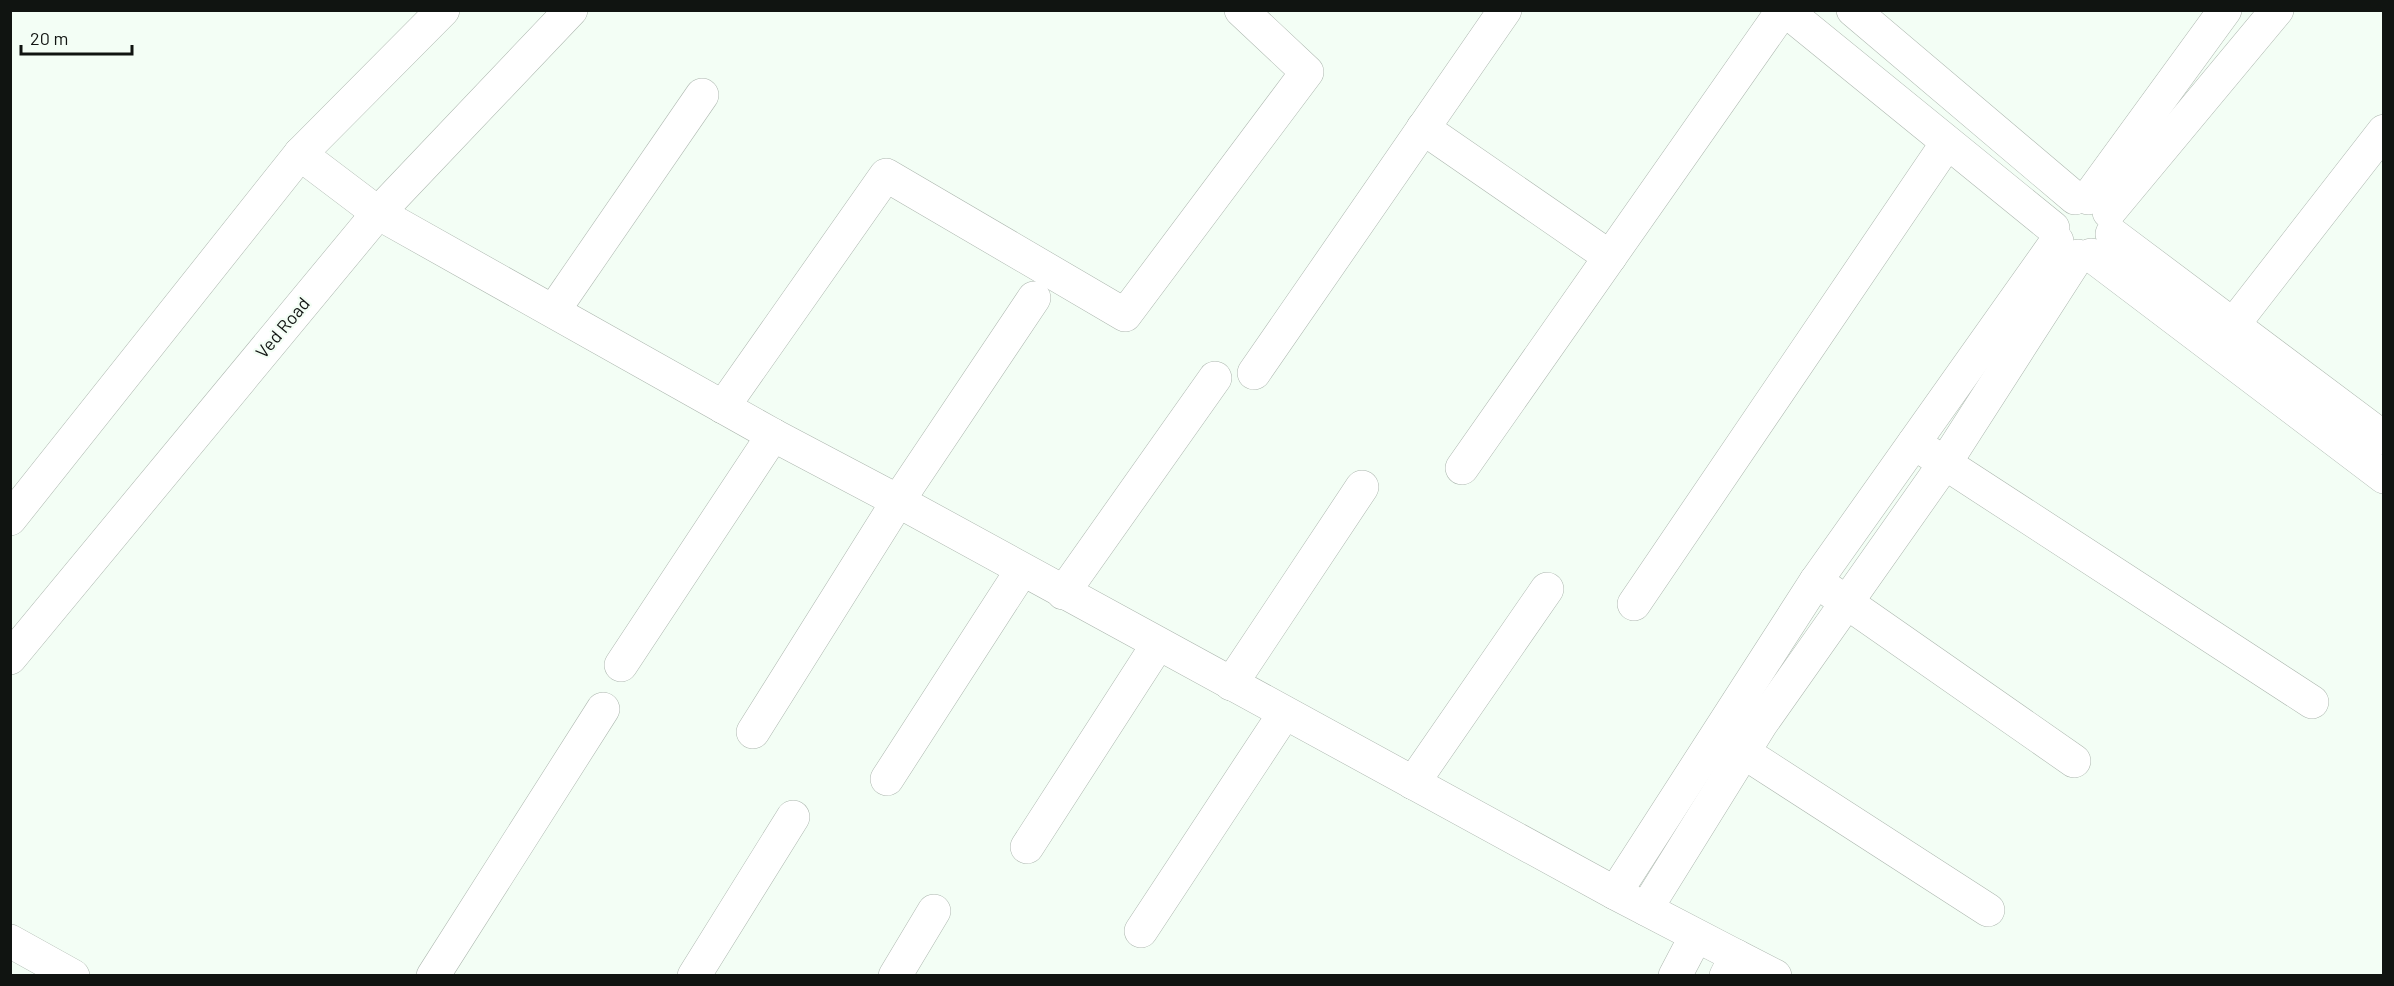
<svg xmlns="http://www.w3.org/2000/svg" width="2394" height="986" viewBox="0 0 2394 986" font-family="Barlow,sans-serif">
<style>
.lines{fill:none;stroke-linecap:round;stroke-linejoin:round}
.street-casing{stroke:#adb7af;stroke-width:34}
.secondary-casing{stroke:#adb7af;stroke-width:34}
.street{stroke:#fff;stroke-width:33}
.secondary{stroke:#fff;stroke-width:33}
.labels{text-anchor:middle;stroke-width:4.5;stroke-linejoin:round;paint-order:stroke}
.street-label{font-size:18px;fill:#101411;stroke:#f3fef5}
</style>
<rect width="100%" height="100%" fill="#f3fef5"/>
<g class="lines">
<defs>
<g id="street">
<path d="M1423,128L1610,257"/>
<path d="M554,310L702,95"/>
<path d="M2233,325L2384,131"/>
<path d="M1254,373L1505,10"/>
<path d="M723,407L886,175L1125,315L1307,72L1241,10"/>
<path d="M1914,443L2312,702"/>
<path d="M1462,468L1783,10"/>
<path d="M1816,581L2074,761"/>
<path d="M1063,593L1215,378"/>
<path d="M1634,604L1947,143"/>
<path d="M621,665L773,435"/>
<path d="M1231,684L1362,487"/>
<path d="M753,732L898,501L1034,298"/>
<path d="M1720,737L1988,910"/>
<path d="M887,779L1022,570"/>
<path d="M1413,783L1547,589"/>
<path d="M1027,847L1158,644"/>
<path d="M1141,931L1284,714"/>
<path d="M10,941L73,976"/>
<path d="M1736,956L1775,976"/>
<path d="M433,976L603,709"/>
<path d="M694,976L793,817"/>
<path d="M895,976L934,911"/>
</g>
<g id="secondary">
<path d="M1785,10L2053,228"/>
<path d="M1853,10L2075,198"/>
<path d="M300,154L378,213L773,435L898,501L1615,893L1736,956L1726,976"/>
<path d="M2088,198L2225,10"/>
<path d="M2109,212L2277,10"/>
<path d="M2112,234L2384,438"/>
<path d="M2091,255L2384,477"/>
<path d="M10,519L300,154L443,10"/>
<path d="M10,658L378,213L571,10"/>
<path d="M1615,893L1816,581L2057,241"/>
<path d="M1646,909L1761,724L1945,463L2078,256"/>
<path d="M1675,976L1696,936"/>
</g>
</defs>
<use href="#street" class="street-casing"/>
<use href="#secondary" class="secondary-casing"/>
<use href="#street" class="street"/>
<use href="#secondary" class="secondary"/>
</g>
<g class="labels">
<g class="street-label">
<text transform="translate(283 328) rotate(-50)" y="6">Ved Road</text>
</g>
</g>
<rect width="2394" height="986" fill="none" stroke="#101411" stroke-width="24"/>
<path d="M21 45v9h111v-9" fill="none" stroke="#101411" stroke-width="3"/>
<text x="30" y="45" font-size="18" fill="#101411" stroke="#f3fef5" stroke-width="4.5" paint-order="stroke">20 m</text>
</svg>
